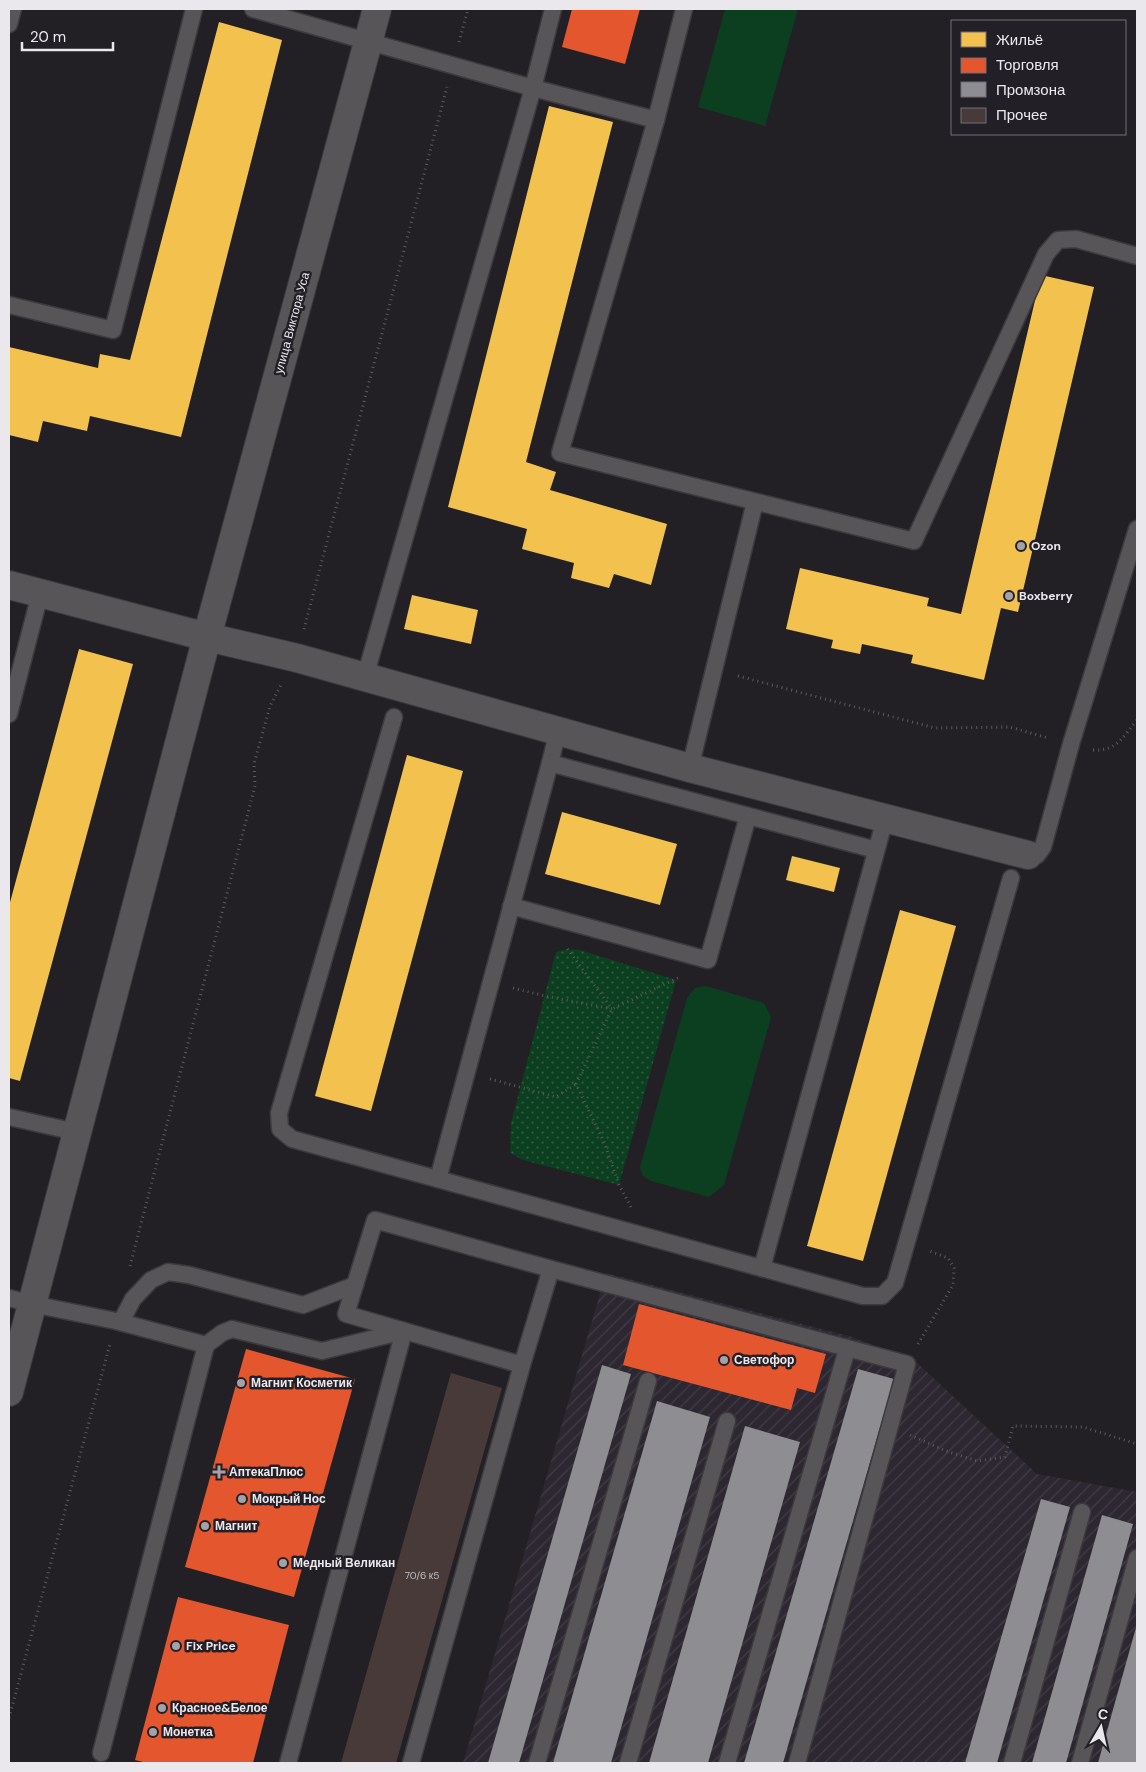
<svg xmlns="http://www.w3.org/2000/svg" width="1146" height="1772" viewBox="0 0 1146 1772" font-family="'DM Sans',sans-serif">
<style>
.industrial{fill:url(#industrial-furrows)}
.grass{fill:url(#grass-dots)}
.park{fill:#0b3f1f}
.homes{fill:#f2c14e}
.shops{fill:#e4572e}
.industry{fill:#8d8d92}
.building{fill:#473a38}
.lines{fill:none;stroke-linecap:round;stroke-linejoin:round}
.service-casing{stroke:#3c3a3e;stroke-width:19}
.minor-casing{stroke:#3c3a3e;stroke-width:30}
.path{stroke:#5b5a5c;stroke-width:3;stroke-dasharray:1 4;stroke-linecap:butt}
.service{stroke:#575558;stroke-width:16}
.minor{stroke:#575558;stroke-width:28}
.poi-dot{fill:#a5a2a7;stroke:#231f26;stroke-width:2}
.labels{text-anchor:middle;stroke-width:5;stroke-linejoin:round;paint-order:stroke}
.number-label{font-size:10px;fill:#c2bcc0}
.street-label{font-size:12px;fill:#ebe8ed;stroke:#231f26}
.poi-label{font-size:12px;font-weight:bold;fill:#ebe8ed;stroke:#231f26;text-anchor:start}
</style>
<defs>
<pattern id="industrial-furrows" width="10" height="10" patternUnits="userSpaceOnUse" patternTransform="scale(1.25)"><rect width="10" height="10" fill="#2d2732"/><path d="M-1 1l2-2M0 10L10 0M9 11l2-2" fill="none" stroke="#413c46"/></pattern>
<pattern id="grass-dots" width="8" height="8" patternUnits="userSpaceOnUse" patternTransform="scale(1.25)"><rect width="8" height="8" fill="#0b3f1f"/><path d="M2 2h.1M6 6h.1" fill="none" stroke="#2f5b40" stroke-width="1.8" stroke-linecap="round"/></pattern>
</defs>
<rect width="100%" height="100%" fill="#232025"/>
<path class="industrial" d="M606,1273L849,1336L915,1361L1037,1474L1137,1492V1763H463Z"/>
<path class="grass" d="M567,949L580,950L676,980L619,1185L523,1160L510,1153L511,1123L556,952Z"/>
<g class="park">
<path d="M725,9H798L765,126L698,107Z"/>
<path d="M706,986L764,1003L771,1017L724,1185L709,1197L651,1181L642,1175L640,1167L687,998L695,988Z"/>
</g>
<g class="homes">
<path d="M219,22L282,40L181,437L90,416L87,431L43,421L38,442L9,435V347L98,368L100,354L130,360Z"/>
<path d="M549,106L613,122L526,462L556,472L550,490L667,524L651,585L614,574L609,588L571,578L574,563L522,549L527,529L448,507Z"/>
<path d="M1041,275L1094,287L1018,612L1001,608L984,680L911,663L913,655L862,644L860,654L831,648L833,640L786,629L800,568L929,598L927,606L961,614Z"/>
<path d="M412,595L478,610L471,644L404,629Z"/>
<path d="M79,649L133,664L20,1081L9,1078V906Z"/>
<path d="M407,755L463,771L371,1111L315,1096Z"/>
<path d="M562,812L677,844L660,905L545,874Z"/>
<path d="M792,856L840,868L834,892L786,880Z"/>
<path d="M900,910L956,926L863,1261L807,1246Z"/>
</g>
<g class="shops">
<path d="M572,9H640L625,64L562,47Z"/>
<path d="M639,1304L826,1354L815,1393L797,1388L791,1410L623,1365Z"/>
<path d="M246,1349L355,1379L294,1597L185,1567Z"/>
<path d="M178,1597L289,1625L253,1763H147L135,1760Z"/>
</g>
<g class="industry">
<path d="M602,1365L631,1374L519,1763H488Z"/>
<path d="M858,1369L894,1379L783,1763H744Z"/>
<path d="M657,1401L710,1417L611,1763H553Z"/>
<path d="M745,1426L800,1442L708,1763H649Z"/>
<path d="M1041,1499L1070,1507L997,1763H965Z"/>
<path d="M1102,1515L1133,1524L1066,1763H1032Z"/>
<path d="M1137,1624V1763H1098Z"/>
</g>
<path class="building" d="M451,1373L502,1388L396,1763H341Z"/>
<g class="lines">
<defs>
<g id="service">
<path d="M253,9L533,88L656,120"/>
<path d="M684,9L656,120L560,453L914,541L1046,254L1058,240L1076,239L1137,256"/>
<path d="M9,24L13,9"/>
<path d="M9,305L113,330L194,9"/>
<path d="M365,677L533,88L553,9"/>
<path d="M9,714L40,594"/>
<path d="M394,717L279,1113L280,1129L292,1139L863,1296H882L895,1283L1011,878"/>
<path d="M550,763L558,731"/>
<path d="M690,768L755,502"/>
<path d="M1028,855H1037L1043,847L1071,744L1137,529"/>
<path d="M511,906L708,960L748,816"/>
<path d="M9,1117L76,1132"/>
<path d="M438,1179L550,763L876,850"/>
<path d="M762,1268L885,819"/>
<path d="M551,1269L907,1364L797,1763"/>
<path d="M9,1298L32,1304L116,1321L206,1345L222,1333L232,1329L322,1351L404,1331L288,1763"/>
<path d="M121,1322L133,1299L151,1280L168,1272L189,1275L303,1305L355,1285"/>
<path d="M101,1753L206,1345"/>
<path d="M411,1763L522,1365L551,1269L375,1220L346,1314L522,1365"/>
<path d="M537,1763L648,1381"/>
<path d="M628,1763L727,1421"/>
<path d="M727,1763L845,1356"/>
<path d="M1012,1763L1082,1512"/>
<path d="M1080,1763L1137,1558"/>
</g>
<g id="minor">
<path d="M9,585L207,637L297,658L690,768L1028,855"/>
<path d="M9,1392L207,637L377,9"/>
</g>
</defs>
<use href="#service" class="service-casing"/>
<use href="#minor" class="minor-casing"/>
<g class="path">
<path d="M459,42L468,9"/>
<path d="M304,629L447,87"/>
<path d="M738,676L935,728L1010,727L1048,738"/>
<path d="M1093,750C1117,751 1123,737 1137,720"/>
<path d="M513,988L545,996L612,1009L566,947"/>
<path d="M490,1079L556,1097L576,1084"/>
<path d="M631,1207L619,1185L604,1142L576,1084L612,1009L680,977"/>
<path d="M130,1266L255,786L254,764L270,706L282,683"/>
<path d="M918,1344L953,1285L954,1268L948,1258L927,1250"/>
<path d="M910,1435L946,1451L977,1461L1005,1457L1013,1426L1083,1427L1137,1444"/>
<path d="M9,1718L110,1344"/>
</g>
<use href="#service" class="service"/>
<use href="#minor" class="minor"/>
</g>
<g class="poi-dot">
<circle cx="1021" cy="546" r="5"/>
<circle cx="1009" cy="596" r="5"/>
<circle cx="724" cy="1360" r="5"/>
<circle cx="241" cy="1383" r="5"/>
<path d="M216.5 1464.5h5v5h5v5h-5v5h-5v-5h-5v-5h5z"/>
<circle cx="242" cy="1499" r="5"/>
<circle cx="205" cy="1526" r="5"/>
<circle cx="283" cy="1563" r="5"/>
<circle cx="176" cy="1646" r="5"/>
<circle cx="162" cy="1708" r="5"/>
<circle cx="153" cy="1732" r="5"/>
</g>
<g class="labels">
<g class="number-label">
<text x="422" y="1579">70/6 к5</text>
</g>
<g class="street-label">
<text transform="translate(292 323) rotate(-75)" y="4">улица Виктора Уса</text>
</g>
<g class="poi-label">
<text x="1031" y="550">Ozon</text>
<text x="1019" y="600">Boxberry</text>
<text x="734" y="1364">Светофор</text>
<text x="251" y="1387">Магнит Косметик</text>
<text x="229" y="1476">АптекаПлюс</text>
<text x="252" y="1503">Мокрый Нос</text>
<text x="215" y="1530">Магнит</text>
<text x="293" y="1567">Медный Великан</text>
<text x="186" y="1650">Fix Price</text>
<text x="172" y="1712">Красное&amp;Белое</text>
<text x="163" y="1736">Монетка</text>
</g>
</g>
<rect width="1146" height="1772" fill="none" stroke="#ebe8ed" stroke-width="20"/>
<rect x="951" y="20" width="175" height="115" fill="#231f26" stroke="#736f76"/>
<rect x="961" y="32" width="25" height="15" fill="#f2c14e" stroke="#736f76"/>
<text x="996" y="45" font-size="15" fill="#ebe8ed">Жильё</text>
<rect x="961" y="58" width="25" height="15" fill="#e4572e" stroke="#736f76"/>
<text x="996" y="70" font-size="15" fill="#ebe8ed">Торговля</text>
<rect x="961" y="82" width="25" height="15" fill="#8d8d92" stroke="#736f76"/>
<text x="996" y="95" font-size="15" fill="#ebe8ed">Промзона</text>
<rect x="961" y="108" width="25" height="15" fill="#473a38" stroke="#736f76"/>
<text x="996" y="120" font-size="15" fill="#ebe8ed">Прочее</text>
<g transform="translate(1101 1727) rotate(9)" stroke="#231f26" stroke-width="4" paint-order="stroke">
<path d="M0-4L9 19L0 12L-9 19Z" fill="#ebe8ed"/>
<text y="-8" font-size="14" font-weight="bold" text-anchor="middle" fill="#ebe8ed">С</text>
</g>
<path d="M22 42v8h91v-8" fill="none" stroke="#ebe8ed" stroke-width="2.5"/>
<text x="30" y="42" font-size="15" fill="#ebe8ed" stroke="#231f26" stroke-width="4" paint-order="stroke">20 m</text>
</svg>
